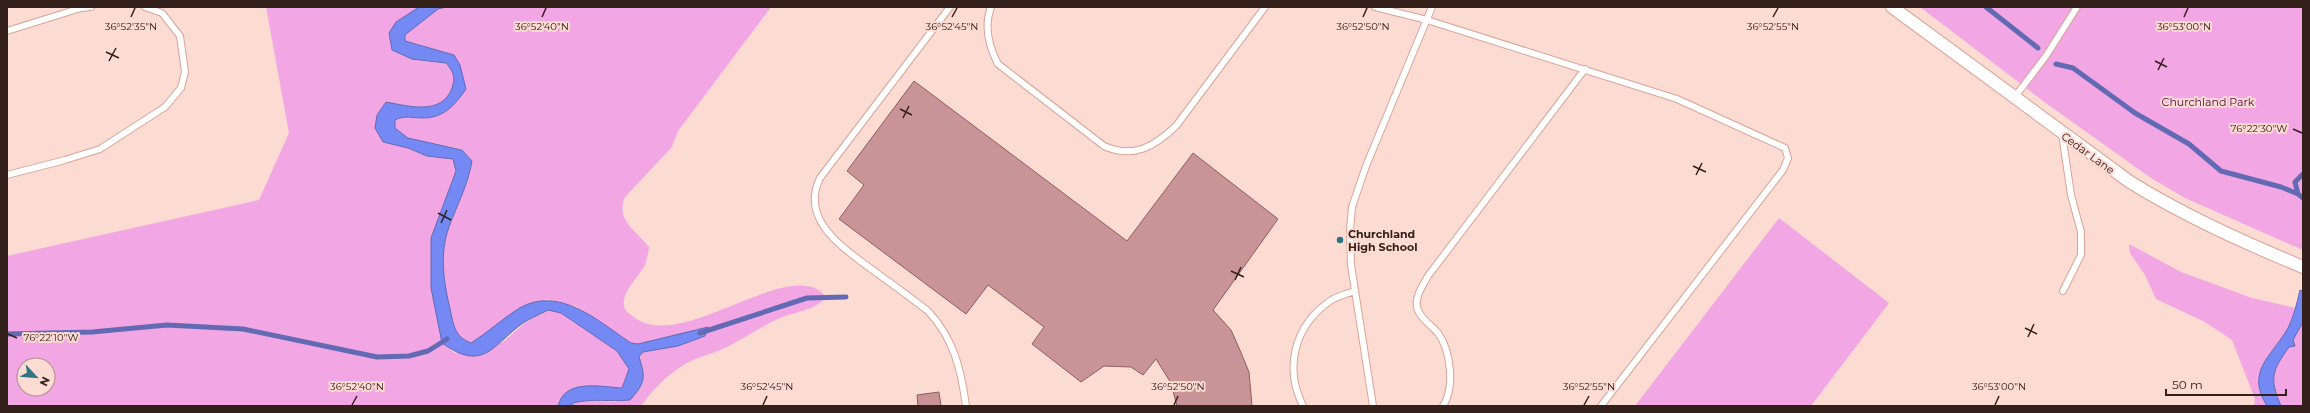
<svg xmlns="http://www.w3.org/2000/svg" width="2310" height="413" viewBox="0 0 2310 413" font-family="Montserrat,sans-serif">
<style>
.green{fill:#f2a6e4;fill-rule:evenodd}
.water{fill:#7589f5;stroke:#626ab4}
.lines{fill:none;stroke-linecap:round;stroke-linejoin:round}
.stream{stroke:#626ab4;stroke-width:5}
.building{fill:#c99498;stroke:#8e5d62}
.lane-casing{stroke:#d9a498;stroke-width:8}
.street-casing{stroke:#d9a498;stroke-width:14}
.lane{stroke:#fff;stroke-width:6}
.street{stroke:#fff;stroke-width:12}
.ticks{fill:none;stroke:#34201b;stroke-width:1.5}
.poi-dot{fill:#2f7482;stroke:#fcdbd3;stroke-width:1.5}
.labels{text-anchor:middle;stroke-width:4;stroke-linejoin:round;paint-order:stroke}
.park-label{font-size:11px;fill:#490941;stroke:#fcdbd3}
.street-label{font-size:11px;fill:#34201b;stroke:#fcdbd3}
.poi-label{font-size:11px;font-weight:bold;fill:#34201b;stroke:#fcdbd3;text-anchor:start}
.ticks-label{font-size:10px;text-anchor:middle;fill:#34201b;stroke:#fcdbd3;stroke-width:4;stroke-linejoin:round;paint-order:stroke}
</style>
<rect width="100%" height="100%" fill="#fcdbd3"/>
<path class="green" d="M266,7H419L396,22L412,59L445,63C453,71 456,77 452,88C442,116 408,106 386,102L383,142L408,148L427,156L453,159L456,171L431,238V288L442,343L455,353L503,342L526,322L548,310L561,313L617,351L629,369L622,388L582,386L559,401L558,406H7V256L259,200L289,133ZM24,365H48V389H24Z
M446,7H771L678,131L672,147L625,197C615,220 636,230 649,247C648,253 647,260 645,265C639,277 622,291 624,305C625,312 630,314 635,318C683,353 792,253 826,297C815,311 796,311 780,318C762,326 745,338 727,347C716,353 704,355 693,360C670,371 655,387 641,406H572L573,403L586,400L616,402L643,352L678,346L705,336L708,327L638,344L631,343L577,307L546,299L471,343C453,335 454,327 450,309C444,283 439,254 449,227C457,205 468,185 472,161L462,149L408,138L395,128V120C405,115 412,118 423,118C444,118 455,105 466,89L454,55L405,41V35L438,9Z
M1920,7H2303V250L2185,198L2151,178L2043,101Z
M1779,218L1889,303L1811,406H1635Z
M2129,244L2181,272L2252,298L2295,308L2300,290C2297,303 2294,316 2288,328C2272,356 2245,371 2267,406H2254L2255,399L2232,340L2205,322L2156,299L2145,275L2130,253Z
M2303,322V406H2281L2273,388L2275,366Z"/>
<path class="water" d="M419,7H446L438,9L405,35V41L454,55L460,65L466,89C455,105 444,118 423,118C412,118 405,115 395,120V128L408,138L462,150L472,161C468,185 457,205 449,227C439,254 444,283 450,309C454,326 454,336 471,343C487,333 502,319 518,309C559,284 599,322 631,343L638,344L708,327L705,336L678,346L643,352L639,357C646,378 645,383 630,400C611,402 592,398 573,403L572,406H558C565,378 601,387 622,388L629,369L617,351L561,313L548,310C541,314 533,317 526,321C493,343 485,374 442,343L431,288V238L456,171L453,159L427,156L408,148L383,142L375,128L377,115L386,102C408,106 442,116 452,88C456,77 453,71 446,63L412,59L392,50L389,33L396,22Z
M2300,290L2303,291V322L2293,340L2295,346L2289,347C2272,371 2269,378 2281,406H2267C2245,371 2272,356 2288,328C2294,316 2297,303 2300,290Z"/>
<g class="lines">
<path class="stream" d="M1986,7L2038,48
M2056,64L2073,68L2135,113L2189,144L2221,171L2281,187L2298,194
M2303,174L2295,182L2298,194L2303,198
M700,333L807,298L846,297
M7,334L92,332L167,325L243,329L377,357L409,356L428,351L447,339"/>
</g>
<path class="building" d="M914,81L1127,241L1193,153L1278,219L1213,310L1231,330L1239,348L1249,372L1252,406H1177L1171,383L1156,359L1143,375L1131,367L1104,366L1081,382L1032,344L1044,327L988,285L966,314L839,219L864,185L847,171Z
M939,392L941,406H918L917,395Z"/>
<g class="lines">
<defs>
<path id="lane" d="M950,7L820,178C799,221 845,249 874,271C892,284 910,297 928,311C954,339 961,369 966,406
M991,7C984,26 989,47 998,64L1104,146C1133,159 1154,147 1176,126L1265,7
M1375,7L1427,20L1677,99L1785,148L1788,158L1783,170L1601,406
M7,31L81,8L91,7
M2014,98L2046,56L2077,7
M2062,134L2071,195L2081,232V255L2063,291
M7,175L65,160L100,149L165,107L181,88L185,72L180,36L162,13L145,7
M1303,406C1284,368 1294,326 1330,301C1337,296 1347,294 1355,291
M1373,406L1351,265L1350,231L1352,207L1366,166L1432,7
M1443,406C1455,388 1451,351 1438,333C1432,326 1421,319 1418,310C1413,299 1423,285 1428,276L1585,69"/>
<path id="street" d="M1892,7L2130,182C2185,216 2243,242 2303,267"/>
</defs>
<use href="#lane" class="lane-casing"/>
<use href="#street" class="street-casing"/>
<use href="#lane" class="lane"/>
<use href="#street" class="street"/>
</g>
<path class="ticks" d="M131,17L135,8M542,17L546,8M952,17L957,8M1363,17L1367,8M1773,17L1778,8M2184,17L2188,8M106,52L119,58M109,61L116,48M2155,61L2167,67M2158,70L2164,58M900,109L912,115M903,118L909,106M2293,129L2302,133M1693,166L1706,172M1696,175L1702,163M438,213L451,220M441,223L447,210M1231,271L1244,277M1235,280L1241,267M2025,328L2037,334M8,334L17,338M2028,337L2034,324M352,405L357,396M763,405L767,396M1174,405L1178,396M1584,405L1589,396M1995,405L1999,396"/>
<circle class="poi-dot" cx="1340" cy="240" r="4"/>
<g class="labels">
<g class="park-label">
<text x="2208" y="106">Churchland Park</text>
</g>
<g class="street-label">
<text transform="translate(2088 153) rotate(36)" y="4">Cedar Lane</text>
</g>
<g class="poi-label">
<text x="1348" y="238">Churchland<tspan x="1348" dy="13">High School</tspan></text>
</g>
</g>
<g class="ticks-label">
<text x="952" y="30">36°52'45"N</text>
<text x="1363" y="30">36°52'50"N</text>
<text x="1773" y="30">36°52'55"N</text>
<text x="2184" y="30">36°53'00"N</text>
<text x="131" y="30">36°52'35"N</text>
<text x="542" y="30">36°52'40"N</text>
<text x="2259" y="132">76°22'30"W</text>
<text x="51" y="341">76°22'10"W</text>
<text x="357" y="390">36°52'40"N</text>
<text x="767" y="390">36°52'45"N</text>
<text x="1178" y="390">36°52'50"N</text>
<text x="1589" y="390">36°52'55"N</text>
<text x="1999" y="390">36°53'00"N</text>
</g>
<rect width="2310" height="413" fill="none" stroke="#34201b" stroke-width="16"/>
<g transform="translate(36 377) rotate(116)"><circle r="19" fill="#fcdbd3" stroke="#ac9089"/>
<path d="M0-3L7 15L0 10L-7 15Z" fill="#2f7482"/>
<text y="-6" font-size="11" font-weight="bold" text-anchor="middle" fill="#34201b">N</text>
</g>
<path d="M2166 389v6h120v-6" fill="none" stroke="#34201b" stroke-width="2"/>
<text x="2172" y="389" font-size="12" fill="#34201b" stroke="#fcdbd3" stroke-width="3" paint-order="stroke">50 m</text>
</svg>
